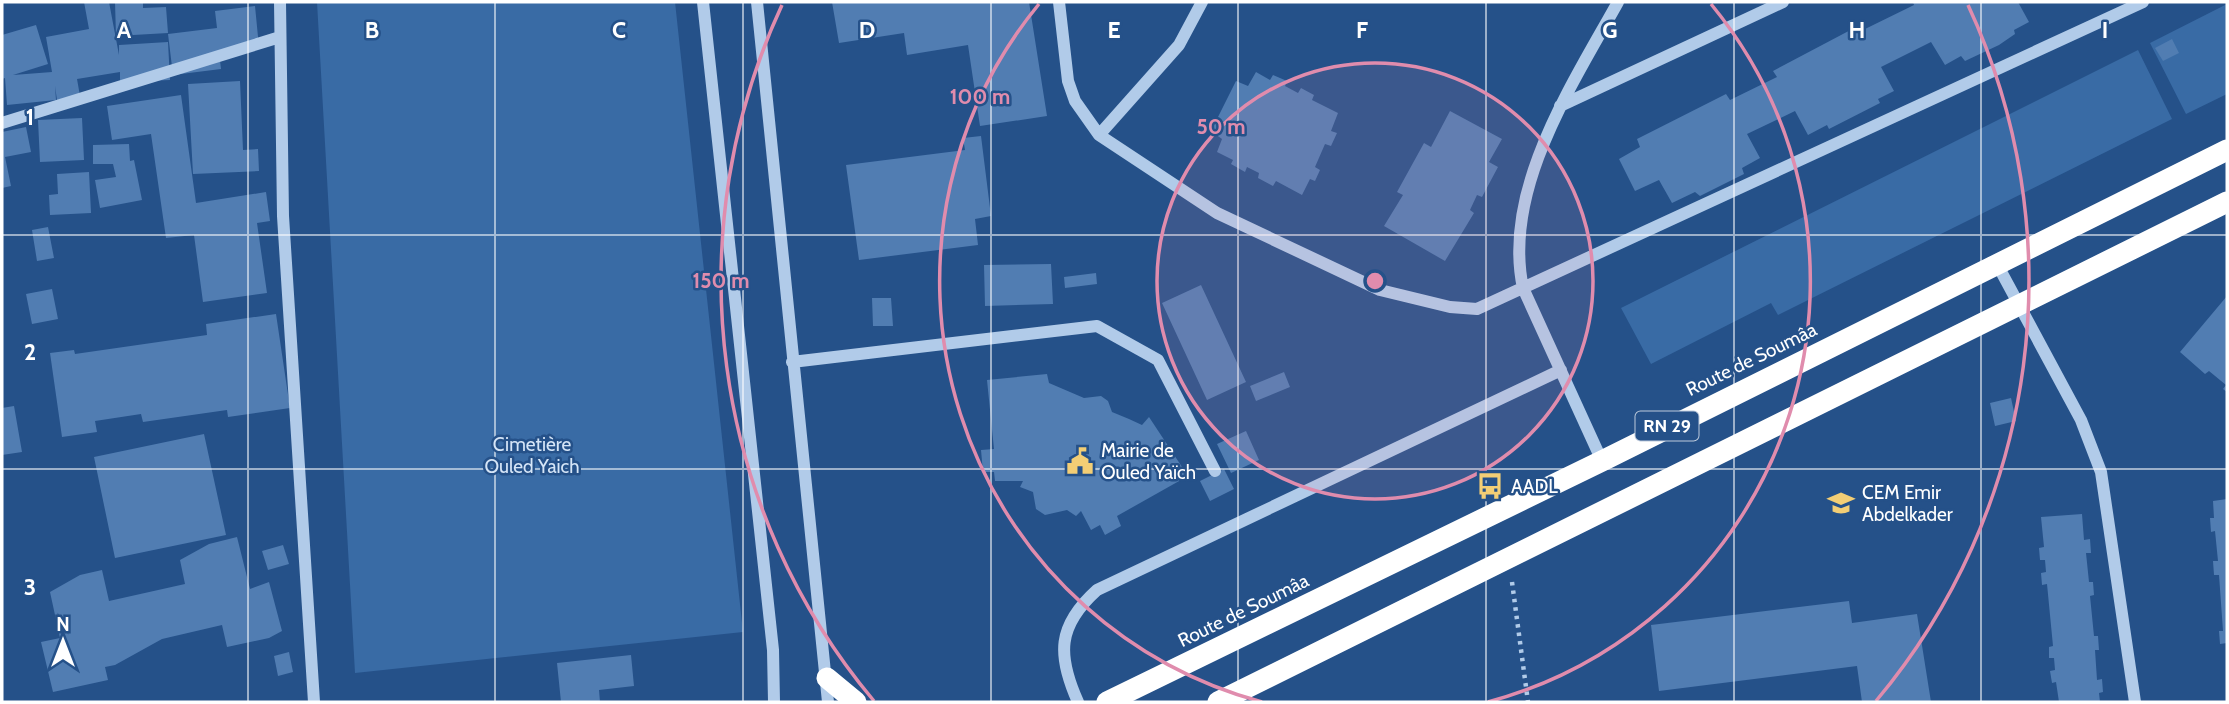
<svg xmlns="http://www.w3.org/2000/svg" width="2229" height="704" viewBox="0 0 2229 704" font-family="Cabin,sans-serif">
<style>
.green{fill:#396ba5}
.building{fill:#517db2}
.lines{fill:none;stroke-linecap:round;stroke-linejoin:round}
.path{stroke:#b1cbe9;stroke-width:4.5;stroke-dasharray:3.5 5;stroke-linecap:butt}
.minor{stroke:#b1cbe9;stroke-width:12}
.highway{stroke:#fff;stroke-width:21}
.grid{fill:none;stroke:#fff;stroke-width:2;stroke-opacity:0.55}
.ring{fill:none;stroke:#e08cad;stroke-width:3.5}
.labels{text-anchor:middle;stroke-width:5;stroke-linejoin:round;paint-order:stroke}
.shield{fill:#255189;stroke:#becbdc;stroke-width:2}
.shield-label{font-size:18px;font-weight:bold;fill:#fff}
.street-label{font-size:19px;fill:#fff;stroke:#255189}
.park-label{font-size:19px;fill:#d5e5f7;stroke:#255189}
.poi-label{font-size:19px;fill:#fff;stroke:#255189;text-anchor:start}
.grid-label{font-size:23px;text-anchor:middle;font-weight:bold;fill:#fff;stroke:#255189;stroke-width:5;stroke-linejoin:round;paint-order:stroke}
.centre{fill:#e08cad;stroke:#255189;stroke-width:3.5}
.ring-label{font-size:21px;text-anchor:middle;font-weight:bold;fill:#e08cad;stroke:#255189;stroke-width:5;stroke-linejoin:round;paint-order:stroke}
</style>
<rect width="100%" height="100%" fill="#255189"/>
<path class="green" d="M317,2H675L743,632L355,673Z
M2227,4V94L2186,114L2150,43Z
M2138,50L2172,119L1778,315L1771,303L1651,364L1621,308Z"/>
<path class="building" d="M84,2H109L119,55V45L168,42L170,80L120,82V72L77,79L80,96L57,100L55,86L56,100L7,105L5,78L2,79V35L36,25L48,64L13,75L52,72L46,37L89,29Z
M115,2H143V8L166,7L168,33L116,36Z
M832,2H1029L1047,116L980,126L968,45L907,55L904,33L839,43Z
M1913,2H2018L2029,22L2014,30L2015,34L1999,45L1965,61L1961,56L1945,65L1931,42L1881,67L1894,91L1878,99L1880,103L1829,129L1827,125L1808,135L1795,111L1747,134L1760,158L1742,168L1744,174L1700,196L1695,192L1672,203L1659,180L1635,191L1619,159L1640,147L1637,139L1726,94L1730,100L1777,77L1773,71L1860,25L1863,30L1914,5Z
M255,6L259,47L219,52L221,69L173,75L168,34L217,28L215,11Z
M2172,39L2179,53L2163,61L2155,48Z
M1256,72L1270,80L1273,75L1287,81L1285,86L1298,93L1301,88L1314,95L1312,100L1338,113L1331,131L1337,133L1331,146L1325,144L1315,167L1320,170L1315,181L1310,179L1302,195L1276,181L1273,186L1258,178L1259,173L1247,167L1245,172L1231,164L1233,160L1217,152L1222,139L1211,131L1236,81L1248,86Z
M240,81L243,150L258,149L259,171L193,174L188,84Z
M181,95L196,203L266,192L270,221L257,223L267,293L203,302L194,235L166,238L151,134L112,140L107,106Z
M1450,111L1502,139L1489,162L1498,167L1482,197L1477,195L1470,210L1474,213L1445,261L1384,226L1403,195L1397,192L1424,143L1431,147Z
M82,118L84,160L40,162L38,120Z
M26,127L31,152L5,157L11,186L2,188V132Z
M981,136L991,216L975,219L978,245L859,260L846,165L965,150L963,138Z
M129,144L130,161L134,160L142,200L100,208L95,180L116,177L113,164H93V145Z
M89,172L91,213L50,215L49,195L58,194L57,174Z
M48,227L54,258L37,261L32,230Z
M1051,264L1053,304L985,306L984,265Z
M1096,273L1097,284L1065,288L1064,277Z
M1201,285L1246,382L1207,400L1162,303Z
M52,289L58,319L32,324L26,294Z
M2227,296V392L2223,389L2226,385L2209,371L2205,374L2180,352Z
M872,298H891L893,326H873Z
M276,314L290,408L228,417L227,410L143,422L141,414L95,421L97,432L62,437L50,353L74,350L75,354L207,335L206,324Z
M1284,372L1290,387L1256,401L1250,386Z
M1047,374L1049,383L1084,398L1101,396L1108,401L1112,412L1129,419L1142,425L1149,417L1188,476L1117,516L1121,526L1105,535L1100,525L1091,530L1081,511L1076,516L1067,510L1045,515L1036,509L1033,492L1020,487L1023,481H995L994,472H983L981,450L994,449L987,380Z
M2011,398L2016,421L1995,426L1990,403Z
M14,406L22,452L2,455V408Z
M1246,431L1259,460L1231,473L1217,444Z
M204,434L226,535L115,558L94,457Z
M1224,469L1234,489L1210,501L1200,481Z
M2227,499V643L2220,644L2219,631H2223L2219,575H2214L2213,561H2218L2215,531L2211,532L2210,518H2214L2213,501Z
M2082,514L2084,540L2090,539L2091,553H2086L2089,582H2093L2094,595L2090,596L2094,636H2098L2099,650H2095L2097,680L2102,679L2103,692L2099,693L2100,702H2059L2056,682L2052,683L2050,671L2055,670L2054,658H2049V647L2053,646L2047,584L2042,585L2041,573L2046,572L2045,560H2040L2039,548L2044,547L2041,517Z
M237,537L250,589L269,582L282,631L269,638L227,647L222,625L162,639L115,665L105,667L108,680L53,692L41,642L60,638L50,592L80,575L102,570L109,601L185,584L180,560L209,544Z
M283,545L289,564L268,570L262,551Z
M1849,601L1852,623L1917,614L1931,702H1862L1857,666L1659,691L1651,625Z
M289,652L293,672L278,676L274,656Z
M631,655L634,686L599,690L600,702H561L557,663Z"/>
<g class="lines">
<path class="path" d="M1512,582L1528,702"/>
<path class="minor" d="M280,2L283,216L314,702
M703,2L773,650L774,702
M757,2L828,702
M1059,2L1068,81L1075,101L1099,135L1217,213L1380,290L1450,307L1477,309L2143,2
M1560,106L1783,2
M2,123L280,37
M1099,135L1179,45L1202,2
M1997,264L2081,420L2101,472L2135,702
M792,362L1097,326L1158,360L1215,471
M1602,461L1523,288C1502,190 1572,85 1618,2
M1078,702C1057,655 1057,626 1097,590L1561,370"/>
<path class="highway" d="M827,678L856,702
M1107,702L1602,461L2227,150
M1218,702L2227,202"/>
</g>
<path class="grid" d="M248,2V702M495,2V702M743,2V702M991,2V702M1238,2V702M1486,2V702M1734,2V702M1981,2V702M2,235H2227M2,469H2227"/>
<circle cx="1375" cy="281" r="218" fill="#e08cad" fill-opacity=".12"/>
<g class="ring">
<circle cx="1375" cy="281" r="218"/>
<path d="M1262 702A436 436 0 0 1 1039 4M1711 4A436 436 0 0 1 1488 702"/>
<path d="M874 701A654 654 0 0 1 782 5M1968 5A654 654 0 0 1 1876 701"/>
</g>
<defs>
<symbol id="civic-bare" viewBox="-9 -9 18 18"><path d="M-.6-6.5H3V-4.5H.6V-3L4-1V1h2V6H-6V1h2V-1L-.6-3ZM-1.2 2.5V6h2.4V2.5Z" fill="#f3ce75" stroke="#255189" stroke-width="2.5" paint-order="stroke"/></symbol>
<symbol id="bus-bare" viewBox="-9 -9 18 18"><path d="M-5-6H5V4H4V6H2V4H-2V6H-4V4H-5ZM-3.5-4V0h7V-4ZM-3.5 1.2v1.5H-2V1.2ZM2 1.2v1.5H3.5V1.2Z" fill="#f3ce75" stroke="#255189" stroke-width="2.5" paint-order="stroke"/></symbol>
<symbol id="school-bare" viewBox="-9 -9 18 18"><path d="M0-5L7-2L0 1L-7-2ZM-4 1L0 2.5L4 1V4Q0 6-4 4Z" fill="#f3ce75" stroke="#255189" stroke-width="2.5" paint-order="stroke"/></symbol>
</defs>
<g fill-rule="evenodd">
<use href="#civic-bare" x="1061" y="442" width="38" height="38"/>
<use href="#bus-bare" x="1471" y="467" width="38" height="38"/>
<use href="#school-bare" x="1822" y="484" width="38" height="38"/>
</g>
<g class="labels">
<rect class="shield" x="1635.5" y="411.5" width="63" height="29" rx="5"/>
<g class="shield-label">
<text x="1667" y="432">RN 29</text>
</g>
<g class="street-label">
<text transform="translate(1751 359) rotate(-26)" y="7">Route de Soumâa</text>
<text transform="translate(1243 610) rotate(-26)" y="7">Route de Soumâa</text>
</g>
<g class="park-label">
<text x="532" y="451">Cimetière<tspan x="532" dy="22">Ouled Yaich</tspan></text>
</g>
<g class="poi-label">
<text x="1101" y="457">Mairie de<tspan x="1101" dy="22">Ouled Yaïch</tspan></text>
<text x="1511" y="493">AADL</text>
<text x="1862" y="499">CEM Emir<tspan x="1862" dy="22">Abdelkader</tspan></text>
</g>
</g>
<g class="grid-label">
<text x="124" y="38">A</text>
<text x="372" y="38">B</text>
<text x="619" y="38">C</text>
<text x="867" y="38">D</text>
<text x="1114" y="38">E</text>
<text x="1362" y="38">F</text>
<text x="1610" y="38">G</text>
<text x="1857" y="38">H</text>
<text x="2105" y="38">I</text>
<text x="30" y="125">1</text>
<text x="30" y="360">2</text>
<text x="30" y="595">3</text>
</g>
<circle cx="1375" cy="281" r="10" class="centre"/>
<g class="ring-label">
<text x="980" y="104">100 m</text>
<text x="1221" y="134">50 m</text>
<text x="721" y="288">150 m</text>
</g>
<rect width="2229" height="704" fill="none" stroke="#ffffff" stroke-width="7"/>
<g transform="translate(63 641)" stroke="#255189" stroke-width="5" paint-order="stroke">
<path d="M0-5L12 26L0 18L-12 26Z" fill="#ffffff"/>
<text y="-10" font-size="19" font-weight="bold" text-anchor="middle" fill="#ffffff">N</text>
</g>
</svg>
